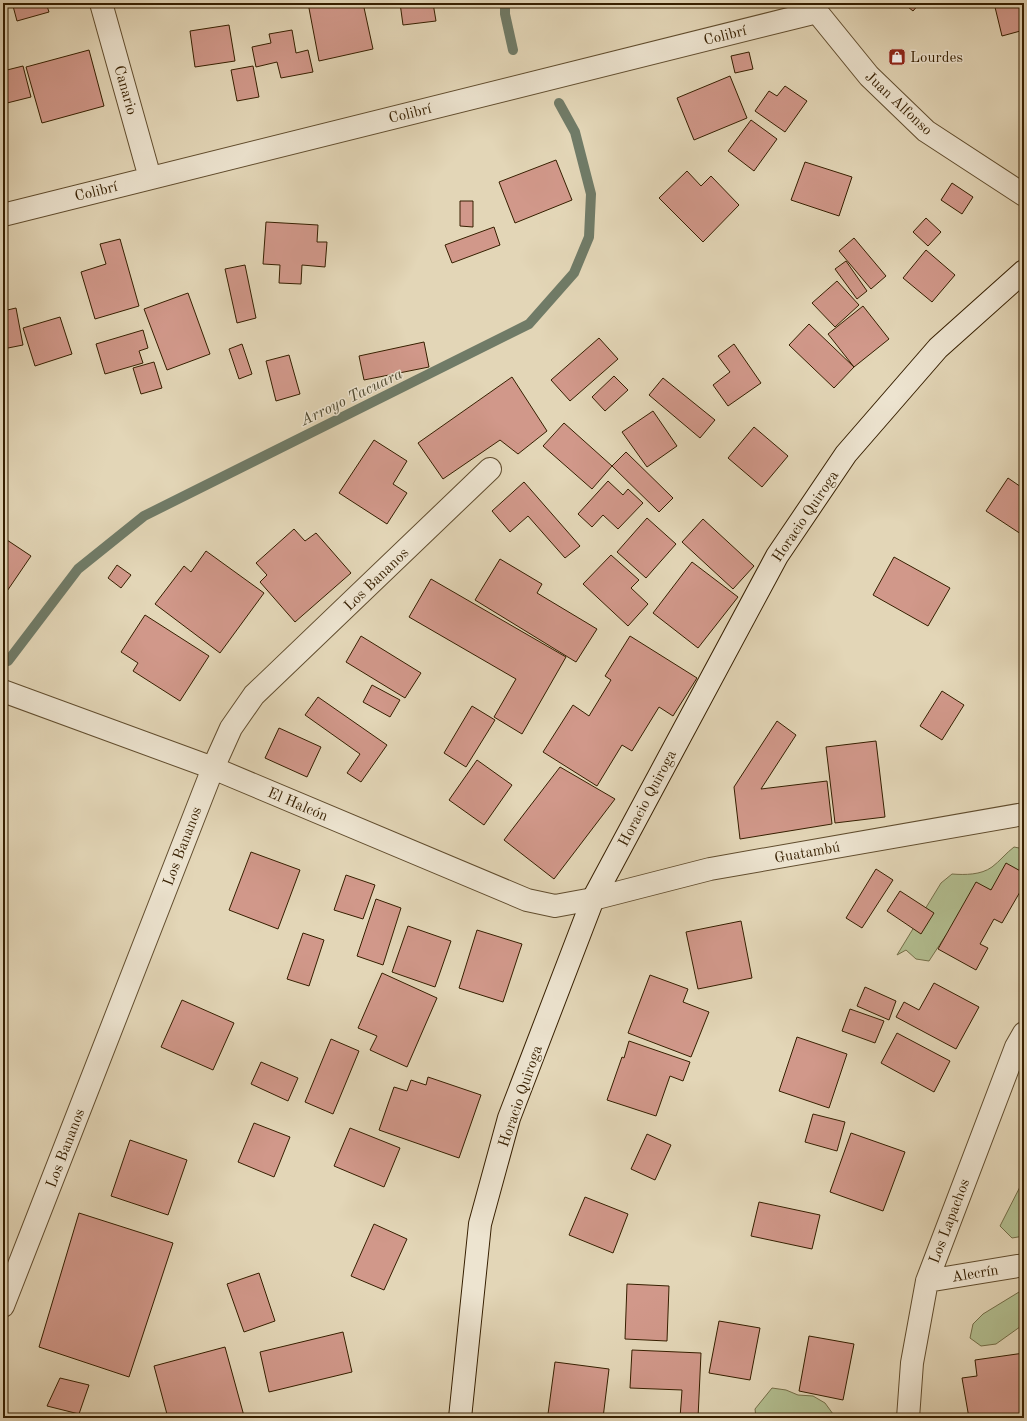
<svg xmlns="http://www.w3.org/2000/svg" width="1027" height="1421" viewBox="0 0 1027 1421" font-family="'Old Standard TT',serif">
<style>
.green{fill:#b2be90;stroke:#746e48}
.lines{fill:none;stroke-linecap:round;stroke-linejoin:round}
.stream{stroke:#707b67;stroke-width:10}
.building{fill:#d1988a;stroke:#361f00}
.minor-casing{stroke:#614d2e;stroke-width:24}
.secondary-casing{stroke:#361f00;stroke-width:24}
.minor{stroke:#ede4d0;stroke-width:22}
.secondary{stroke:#ede4d0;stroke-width:22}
.labels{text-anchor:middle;stroke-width:3;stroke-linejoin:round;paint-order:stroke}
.street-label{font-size:15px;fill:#361f00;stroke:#ede4d0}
.poi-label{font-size:15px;fill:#361f00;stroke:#ede4d0;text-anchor:start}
.water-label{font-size:16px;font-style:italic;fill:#534d33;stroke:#ede4d0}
</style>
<rect width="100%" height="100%" fill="#e3d6b7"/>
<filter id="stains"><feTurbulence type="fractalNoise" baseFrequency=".005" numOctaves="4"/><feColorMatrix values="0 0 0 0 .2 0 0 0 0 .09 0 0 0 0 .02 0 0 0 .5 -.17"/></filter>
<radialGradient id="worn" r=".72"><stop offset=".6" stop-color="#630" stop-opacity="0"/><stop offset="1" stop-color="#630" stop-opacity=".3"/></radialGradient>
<path class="green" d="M1014,847L1024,849V864L1018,876L1005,884L984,892L946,935L929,961L916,959L906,950L897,955L941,883L952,874C965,875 981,875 992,867C1000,861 1006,853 1014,847Z
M1024,1179V1236L1012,1238L1000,1226Z
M1024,1291V1324L996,1344L981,1346L970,1338L973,1324L983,1314L1019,1292Z
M772,1388L786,1390L798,1395L813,1396L825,1403L833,1414L834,1418H756L755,1409Z"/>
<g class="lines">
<path class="stream" d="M505,3V14L513,50
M8,661L78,569L144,516L529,324L574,273L589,237L591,194L575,132L559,103"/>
</g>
<path class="building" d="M23,3H46L49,12L17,21L13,6Z
M308,3H363L373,49L319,61Z
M400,3H433L436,21L403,25Z
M903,3H920L913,11Z
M994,3H1024V30L1002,36Z
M229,25L235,61L195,67L190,31Z
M292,30L296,53L308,50L313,72L281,78L277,62L256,67L252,47L271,43L269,34Z
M89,50L104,106L42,123L26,67Z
M749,52L753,69L735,73L731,56Z
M23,66L31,97L3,104V71Z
M253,66L259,97L237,101L231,70Z
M730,76L747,118L694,140L677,98Z
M785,86L807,101L785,132L755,111L769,91L777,96Z
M751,120L777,139L754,171L728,151Z
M556,160L572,200L515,223L499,182Z
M805,162L852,177L839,216L791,200Z
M687,171L701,186L711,176L739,205L703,242L659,198Z
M952,183L973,197L962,214L941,200Z
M460,201H473V227L460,226Z
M926,218L941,232L928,246L913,232Z
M266,222L318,225L317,242H327L325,267L302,265L301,284L279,283L280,265L263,264Z
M494,227L500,245L452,263L445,245Z
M854,238L886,276L871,289L839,251Z
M120,239L139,306L95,319L81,272L106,264L100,244Z
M926,250L955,275L932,302L903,278Z
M846,261L867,291L857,299L835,269Z
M245,265L256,318L237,323L225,269Z
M837,281L859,305L835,327L812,303Z
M188,293L210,354L167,370L144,309Z
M863,306L889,339L854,367L828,334Z
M16,308L23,345L3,349V311Z
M60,317L72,354L35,366L23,328Z
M809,324L854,367L834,388L789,345Z
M143,330L148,348L139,351L143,363L105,374L96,344Z
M599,338L618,359L570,401L551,380Z
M424,342L429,367L364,380L359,356Z
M242,344L252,374L239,379L229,349Z
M734,344L761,383L728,406L713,385L730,372L718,356Z
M289,355L300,394L276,401L266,361Z
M154,362L162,388L141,394L133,368Z
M614,376L628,390L605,411L592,397Z
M512,377L547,431L518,454L500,440L443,479L418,443Z
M663,378L715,420L700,438L649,395Z
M653,411L677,446L647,467L622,432Z
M564,423L612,466L592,489L543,446Z
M754,427L788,456L762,487L728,458Z
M374,440L407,461L393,484L407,493L387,524L339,493Z
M626,452L673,498L659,512L612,466Z
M1008,478L1024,489V536L986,511Z
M608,481L623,495L628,489L643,503L618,529L603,515L592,527L578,514Z
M524,482L580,546L565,558L528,516L510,532L492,511Z
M647,518L676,544L646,578L617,552Z
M703,519L754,566L733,589L682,542Z
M294,529L305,541L316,533L351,573L295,622L260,582L267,575L256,563Z
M7,540L31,556L3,597V546Z
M206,551L264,593L220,653L155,604L184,566L191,572Z
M611,555L639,580L631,588L648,604L628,626L583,584Z
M894,557L950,588L928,626L873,595Z
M500,559L542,584L537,593L597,629L576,662L475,600Z
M692,562L738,597L698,648L653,613Z
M117,565L131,575L121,588L108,578Z
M431,579L566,657L522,734L494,717L516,679L409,617Z
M145,615L209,656L180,701L133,671L138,663L121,652Z
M361,636L421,673L405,698L346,662Z
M630,636L697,678L673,716L659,707L632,751L622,745L597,786L543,752L573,705L589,716L611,680L605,676Z
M372,685L400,700L390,717L363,702Z
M942,691L964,705L942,740L920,726Z
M318,697L387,745L361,782L347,773L360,754L305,715Z
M472,706L495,720L466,767L444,753Z
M777,721L796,735L761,789L827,781L832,824L740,839L734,787Z
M279,728L321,747L307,777L265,758Z
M876,741L885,817L835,823L826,747Z
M477,760L512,785L484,825L449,800Z
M560,767L615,799L554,879L504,840Z
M251,852L300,870L278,929L229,910Z
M1006,863L1024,873V885L1002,923L994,919L980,944L988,948L976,970L938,949L976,882L991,890Z
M876,869L893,880L862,928L846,918Z
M346,875L375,885L363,919L334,910Z
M900,891L934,913L921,934L887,911Z
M376,899L401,908L383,965L357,956Z
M741,921L752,978L698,989L686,932Z
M408,926L451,941L435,987L392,972Z
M477,930L522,944L503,1002L459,988Z
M303,933L324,940L309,986L287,979Z
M382,973L437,998L407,1067L370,1050L377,1036L358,1028Z
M650,975L688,989L683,1002L709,1012L691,1057L628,1033Z
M934,983L979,1007L956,1049L896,1017L904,1002L919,1010Z
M865,987L896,1001L889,1020L857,1006Z
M182,1000L234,1023L213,1070L161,1047Z
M850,1009L884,1021L875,1043L842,1031Z
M897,1033L950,1061L934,1092L881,1063Z
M797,1037L847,1054L829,1108L779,1091Z
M331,1039L359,1051L333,1114L305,1102Z
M629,1041L690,1062L683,1081L670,1076L656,1116L607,1100L622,1057L624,1058Z
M261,1062L298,1078L288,1101L251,1084Z
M428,1077L481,1095L459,1158L379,1130L394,1087L407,1091L411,1080L426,1085Z
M813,1114L845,1122L837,1151L805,1142Z
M254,1123L290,1137L274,1177L238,1162Z
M350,1128L400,1148L384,1187L334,1166Z
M851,1133L905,1152L883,1211L830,1192Z
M647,1134L671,1145L655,1180L631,1169Z
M130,1140L187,1160L168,1215L111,1196Z
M585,1197L628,1214L613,1253L569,1235Z
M759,1202L820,1215L812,1249L751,1236Z
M79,1213L173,1243L129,1377L39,1347Z
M374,1224L407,1239L384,1290L351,1276Z
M259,1273L275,1321L244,1332L227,1284Z
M627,1284L669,1286L667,1341L625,1339Z
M719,1321L760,1328L750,1380L709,1373Z
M343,1332L352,1372L269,1392L260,1352Z
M809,1336L854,1344L843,1400L799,1391Z
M225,1347L244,1416L235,1418H168L154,1366Z
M632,1350L701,1353L698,1418H680L682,1390L630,1388Z
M1024,1353V1418H969L962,1378L977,1376L975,1360Z
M555,1362L609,1369L603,1418H578L548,1414Z
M60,1378L89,1385L79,1414L47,1406Z"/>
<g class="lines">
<defs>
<path id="minor" d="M101,3L150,178
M813,3L817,12L869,76L926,131L1024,195
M3,215L817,12
M3,691L213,768L527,900L555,906L593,899L710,869L1024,814
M927,1281L1024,1265
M3,1306L213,768L231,728L254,695L490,469
M908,1418L912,1363L927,1281L1016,1047L1024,1033"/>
<path id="secondary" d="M460,1418L480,1224L509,1118L593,899L777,556L846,454L938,348L1024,271"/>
</defs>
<use href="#minor" class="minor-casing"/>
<use href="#secondary" class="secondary-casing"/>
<use href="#minor" class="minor"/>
<use href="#secondary" class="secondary"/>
</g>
<defs>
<symbol id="shop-square" viewBox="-11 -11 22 22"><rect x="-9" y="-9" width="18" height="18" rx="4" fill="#8f2418" stroke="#ede4d0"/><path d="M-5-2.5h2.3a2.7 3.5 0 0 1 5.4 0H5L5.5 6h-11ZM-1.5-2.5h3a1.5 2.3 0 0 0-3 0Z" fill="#fff"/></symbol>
</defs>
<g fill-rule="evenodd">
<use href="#shop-square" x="887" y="47" width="20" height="20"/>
</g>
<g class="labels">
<g class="street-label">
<text transform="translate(725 35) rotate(-14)" y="5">Colibrí</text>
<text transform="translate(126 90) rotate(74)" y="5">Canario</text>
<text transform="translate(899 103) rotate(43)" y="5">Juan Alfonso</text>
<text transform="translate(410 113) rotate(-14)" y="5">Colibrí</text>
<text transform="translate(96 191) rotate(-14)" y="5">Colibrí</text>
<text transform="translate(805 516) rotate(-56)" y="5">Horacio Quiroga</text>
<text transform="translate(376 579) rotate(-44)" y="5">Los Bananos</text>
<text transform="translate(647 798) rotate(-62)" y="5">Horacio Quiroga</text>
<text transform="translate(298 804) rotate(23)" y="5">El Halcón</text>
<text transform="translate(182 846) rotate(-69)" y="5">Los Bananos</text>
<text transform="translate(807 852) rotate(-10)" y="5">Guatambú</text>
<text transform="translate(520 1096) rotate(-71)" y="5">Horacio Quiroga</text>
<text transform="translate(65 1148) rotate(-69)" y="5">Los Bananos</text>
<text transform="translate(949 1221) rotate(-69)" y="5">Los Lapachos</text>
<text transform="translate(975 1273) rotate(-9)" y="5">Alecrín</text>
</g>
<g class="poi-label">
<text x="910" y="62">Lourdes</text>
</g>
<g class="water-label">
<text transform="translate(351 396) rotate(-26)" y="6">Arroyo Tacuara</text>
</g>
</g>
<rect width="1027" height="1421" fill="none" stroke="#e3d6b7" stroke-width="16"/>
<rect x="4" y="4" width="1019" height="1413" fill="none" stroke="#361f00" stroke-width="2"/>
<rect x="8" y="8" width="1011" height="1405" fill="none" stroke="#361f00"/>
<rect width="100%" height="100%" filter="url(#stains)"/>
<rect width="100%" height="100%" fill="url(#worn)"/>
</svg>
